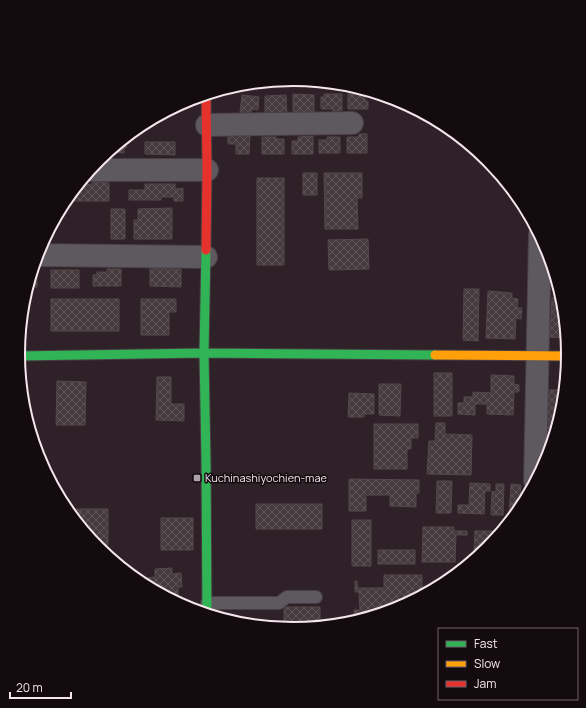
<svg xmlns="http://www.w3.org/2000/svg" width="586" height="708" viewBox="0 0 586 708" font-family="Manrope,sans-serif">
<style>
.building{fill:url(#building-cross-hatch);stroke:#53484b}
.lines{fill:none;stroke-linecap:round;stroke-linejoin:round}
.lane-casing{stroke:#493e44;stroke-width:14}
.street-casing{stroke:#493e44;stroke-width:24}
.fast-casing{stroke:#493e44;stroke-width:11}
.slow-casing{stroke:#493e44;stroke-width:11}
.jam-casing{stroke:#493e44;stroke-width:11}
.lane{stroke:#5e595e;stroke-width:12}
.street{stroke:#5e595e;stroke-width:22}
.fast{stroke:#30b455;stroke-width:9}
.slow{stroke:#ff9f0a;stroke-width:9}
.jam{stroke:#e5322d;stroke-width:9}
.poi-dot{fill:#afa1a8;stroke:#140b0f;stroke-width:1.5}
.labels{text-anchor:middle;stroke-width:3;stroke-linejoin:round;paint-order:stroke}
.poi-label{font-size:11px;fill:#f5e6ed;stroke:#140b0f;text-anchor:start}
.rim{fill:none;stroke:#f5e6ed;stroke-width:2}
</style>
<defs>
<pattern id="building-cross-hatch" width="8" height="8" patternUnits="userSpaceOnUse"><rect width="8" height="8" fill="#453a3d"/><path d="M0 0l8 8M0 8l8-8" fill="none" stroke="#605659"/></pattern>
</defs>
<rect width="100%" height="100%" fill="#2e2228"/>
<path class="building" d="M293,94L314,95V112H293Z
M324,94H342V112H333V109H321V97H324Z
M348,94H365V101H368V109H348Z
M242,95L259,97L258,110L252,109L251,113L240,112Z
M286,95L287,114H265V96Z
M228,134H250L249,154H236V144H228Z
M359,134H367V153H347V137H359Z
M313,136V154H292V141H298V137Z
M262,137H276V139H284V154H262Z
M327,137H340V153H319V140H327Z
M121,141L127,142L126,148H124V153L108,152Z
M145,142H175V155L145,154Z
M303,173H317V195H303Z
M324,173H362V198H357L358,229H325Z
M257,178H284V265H257Z
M92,182L109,183V201H72V191L78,184L92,185Z
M145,184H175V189L183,188V201H174V197H161V200H129V190H145Z
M172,208V239H134V220H138V209Z
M111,209H125V239H111Z
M368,239L369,269L329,270L328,240Z
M33,268H37V287H27Z
M150,268L181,269V287L150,286Z
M107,269H121V286H93V275H97V272H107Z
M51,270H79V288H51Z
M464,289H479L478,341L463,340Z
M488,291L512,293V298L518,299L517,308H522L521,319L516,318L515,339L486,338Z
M552,298L562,299L566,338L550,337Z
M51,299H119V331H51Z
M141,299H176V312H169V335H141Z
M434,373H452V416H434Z
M491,375L514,376V384L519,385V392H514L513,415L487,414V404H475V415L458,414V403H464V397H473V392L491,393Z
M157,377H171V404H184V421L156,420Z
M57,381L86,382L85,425H56Z
M379,384H401L400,416L379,415Z
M545,390H562V411L556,429H545Z
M349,393L374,394V414H364V417H348Z
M436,423H445V434L472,435L471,475L427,474L429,441H435Z
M374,424H418V438H411V449H407V469H374Z
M545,434H555L548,456H545Z
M349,479L419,480V493H416V507L390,506V495H366V511H349Z
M437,481H452L451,513H436Z
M470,483L490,484V491H485L484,514L458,513V505H469Z
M496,484H504L503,515H491L492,491L496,492Z
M511,484L521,485L519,510L515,515H509Z
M256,504H322V529H256Z
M66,509H108V545H95Z
M161,518H193V550H161Z
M352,520H371V566H352Z
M423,527H454V531H467V535H456L455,562H422Z
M475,531H502L487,549L483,552L474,551Z
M378,550H415V564H378Z
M172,568V574L181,573L182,587H178V603L146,586V578L155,577V569Z
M384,575H422V587H432V590L398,608L354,621V610H360L359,592H355V581H357L358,588H384Z
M284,607H320V625H284Z"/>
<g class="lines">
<defs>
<path id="lane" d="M207,603H279L287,597H316"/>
<path id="street" d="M207,125L352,123
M90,170H207
M37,255L206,257
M535,481L540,235"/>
<path id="fast" d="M206,250L204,353L206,462L207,614
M18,356L204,353L435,355"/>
<path id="slow" d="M435,355L568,356"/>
<path id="jam" d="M206,250L207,170L206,94"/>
</defs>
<use href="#lane" class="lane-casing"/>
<use href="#street" class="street-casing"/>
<use href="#fast" class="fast-casing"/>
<use href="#slow" class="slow-casing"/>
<use href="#jam" class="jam-casing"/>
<use href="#lane" class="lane"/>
<use href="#street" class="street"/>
<use href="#fast" class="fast"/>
<use href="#slow" class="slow"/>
<use href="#jam" class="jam"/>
</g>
<rect class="poi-dot" x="193" y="474" width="8" height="8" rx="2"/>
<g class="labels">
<g class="poi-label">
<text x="205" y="482">Kuchinashiyochien-mae</text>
</g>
</g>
<path d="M0 0H586V708H0ZM25 354a268 268 0 1 1 536 0a268 268 0 1 1-536 0Z" fill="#140b0f" fill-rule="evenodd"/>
<path class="rim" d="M25 354a268 268 0 1 1 536 0a268 268 0 1 1-536 0Z"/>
<rect x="438" y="628" width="140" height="72" fill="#140b0f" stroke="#6e6368"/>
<rect x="446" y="641" width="20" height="6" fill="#30b455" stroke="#6e6368"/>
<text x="474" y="648" font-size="12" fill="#f5e6ed">Fast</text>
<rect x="446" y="661" width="20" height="6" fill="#ff9f0a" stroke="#6e6368"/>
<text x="474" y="668" font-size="12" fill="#f5e6ed">Slow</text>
<rect x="446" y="681" width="20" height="6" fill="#e5322d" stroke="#6e6368"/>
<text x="474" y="688" font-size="12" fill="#f5e6ed">Jam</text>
<path d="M10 692v6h61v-6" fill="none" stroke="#f5e6ed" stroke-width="2"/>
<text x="16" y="692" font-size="12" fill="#f5e6ed" stroke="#140b0f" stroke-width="3" paint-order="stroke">20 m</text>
</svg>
